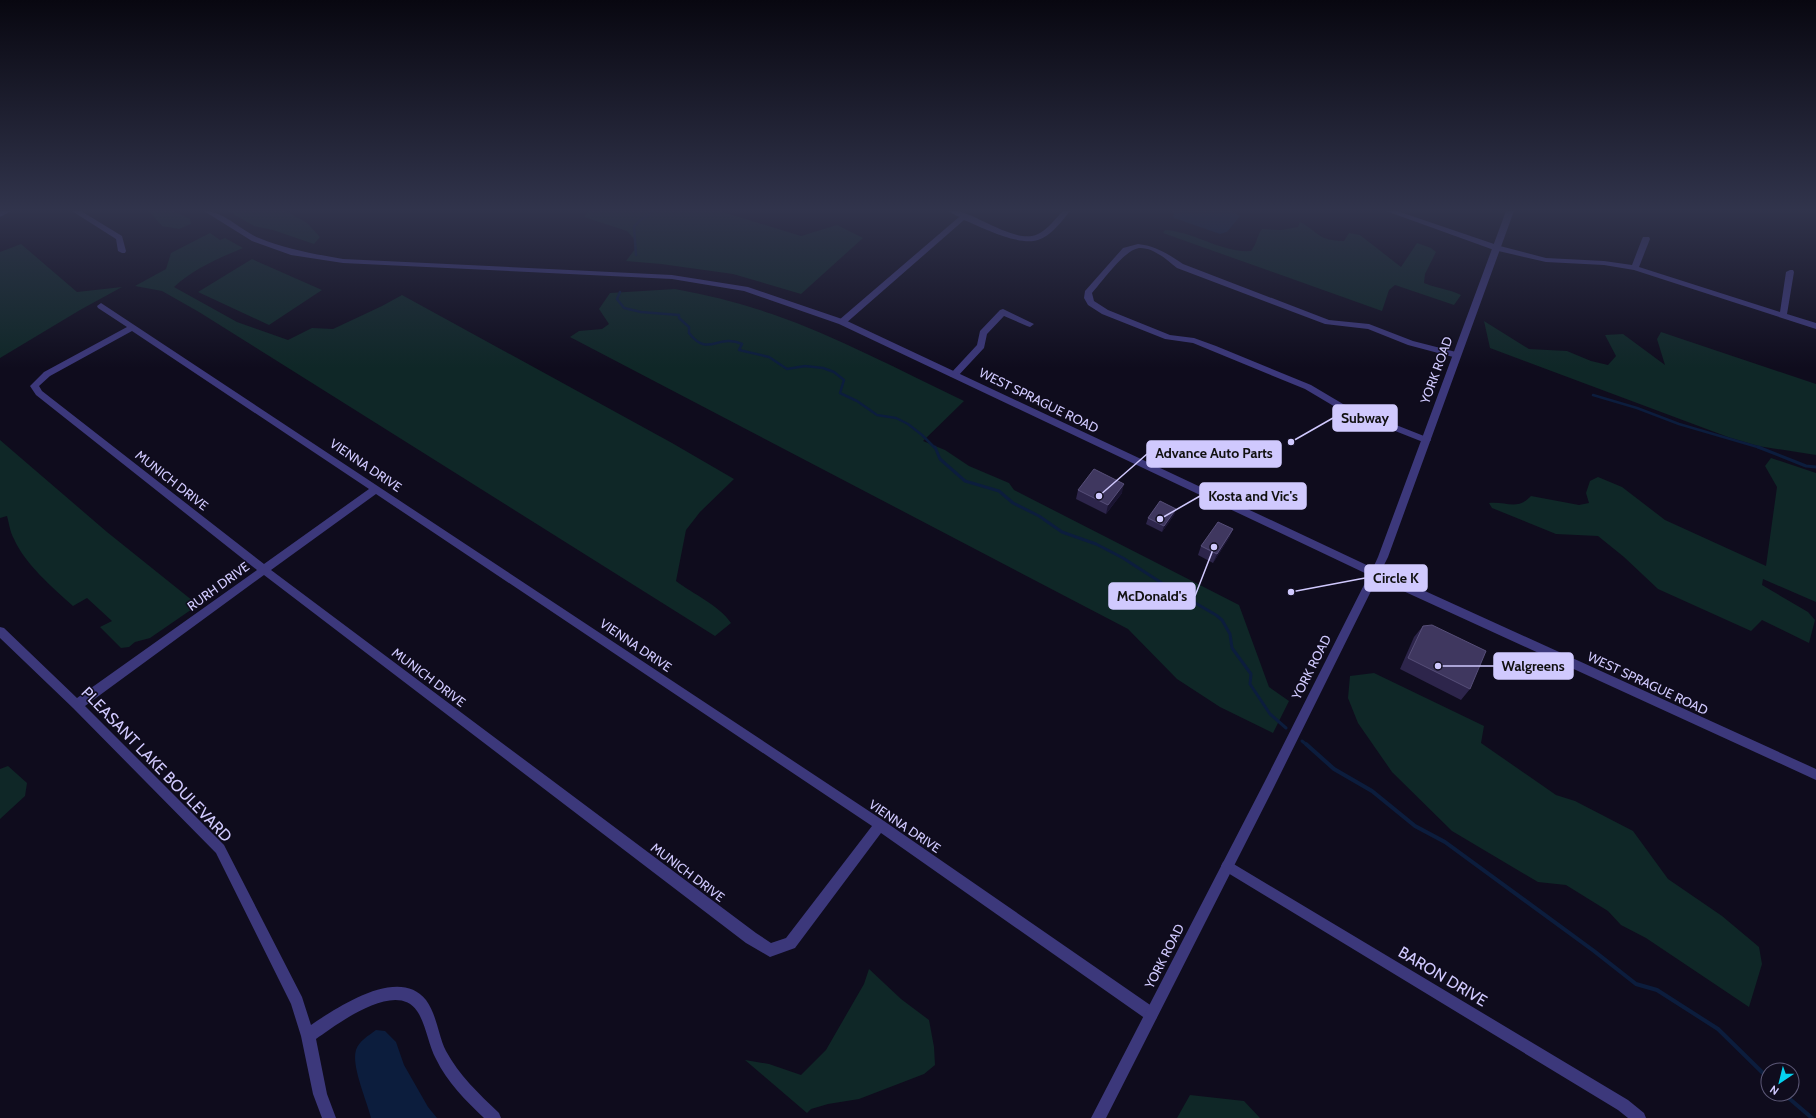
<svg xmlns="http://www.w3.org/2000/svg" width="1816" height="1118" viewBox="0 0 1816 1118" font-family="Cabin,sans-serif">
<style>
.green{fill:#0f2727}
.water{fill:#0c1d3d}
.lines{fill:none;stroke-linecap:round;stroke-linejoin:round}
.stream-far2{stroke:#0c1d3d;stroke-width:2.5}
.stream-far1{stroke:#0c1d3d;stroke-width:3}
.stream{stroke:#0c1d3d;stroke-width:4}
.minor{fill:#3c387b;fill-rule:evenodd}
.tertiary{fill:#3c387b;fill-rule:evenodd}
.wall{fill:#2d254b}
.shaded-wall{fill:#1a1431}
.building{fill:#3f375f;stroke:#564e78}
.labels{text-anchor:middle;stroke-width:3;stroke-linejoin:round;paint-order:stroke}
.street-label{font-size:13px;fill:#d0c9fe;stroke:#0f0c1d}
.near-street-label{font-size:16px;fill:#d0c9fe;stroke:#0f0c1d}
.leader{fill:none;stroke:#d0c9fe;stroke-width:1.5}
.callout-dot{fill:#d0c9fe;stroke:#0f0c1d;stroke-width:1.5}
.callout{fill:#d0c9fe;stroke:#d0c9fe;stroke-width:1.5}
.callout-label{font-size:14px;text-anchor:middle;font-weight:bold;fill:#111}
</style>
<rect width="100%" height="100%" fill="#0f0c1d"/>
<path class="green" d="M149,211H174L190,219L191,224L179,229L162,226Z
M228,211H286L307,223L320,237L314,244L273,230L254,226Z
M589,211H719L801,236L837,225L863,238L801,294L733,274L661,264L626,261L635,249L634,239L627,231L584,217Z
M1300,222C1319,232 1318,241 1344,241L1349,233L1360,235L1401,267L1417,243L1431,248L1436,252L1425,274L1424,283C1436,288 1449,289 1461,295L1454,305L1395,285L1389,290L1382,311L1163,233L1165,230C1196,232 1221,253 1251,251C1258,242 1256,237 1262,229L1281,230L1298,227Z
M210,233L220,240L225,238L243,248C219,258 193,269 174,287L237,322L288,340L312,328L333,329L382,306L402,295L672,443L734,479L700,512L686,530L676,581C693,594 719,605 731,623L715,636L199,312L162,291L135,286L166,269L171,253Z
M21,244L77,292L122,287L80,310L0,358V252Z
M252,259L322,290L269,325L198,292Z
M675,289C708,295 740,303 772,314C838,337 901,371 964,401L923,441L945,450L969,466L1009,483L1014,490L1239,605L1269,687L1289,701L1273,733L1220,707L1177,679L1128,629L570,337L579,331L602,329L609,324L599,309L610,293Z
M1484,321L1529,349L1567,351L1591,361L1608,365L1616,356L1605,335L1623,334L1665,365L1657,339L1661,332L1816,384V455L1758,446L1728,437L1490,348Z
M0,440L107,532L198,605L150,638L135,642L129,647L121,648L100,627L112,621L87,598L73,606C53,588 25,564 14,539C10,532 9,523 7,516L0,518Z
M1771,458L1816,473V602L1763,579L1762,585L1808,612L1815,620L1809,643L1762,620L1751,631L1658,589L1624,557L1598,536L1556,534L1492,508L1489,503C1506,501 1517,511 1531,496L1579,505L1589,503L1586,493L1590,481L1598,477L1622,487L1665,520L1766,566L1777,487L1765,466Z
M1374,673L1484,726L1481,743L1556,795L1575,801L1633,831L1668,879L1722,916L1759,947L1762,964L1749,1007L1646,938L1621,925L1608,911L1566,885L1538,882L1452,831L1392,772L1358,723L1348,698L1350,676Z
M8,766L27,783L25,796L0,819V769Z
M869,969L901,999L929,1020L934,1047L935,1065L924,1074L859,1099L828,1104L811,1109L807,1113L745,1060L769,1064L801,1075L826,1050L864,984Z
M1190,1095L1244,1101L1260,1118H1177Z"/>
<path class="water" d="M1173,211H1232L1240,216L1227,232L1220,234L1174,218Z
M376,1030L385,1031L396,1042L404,1065L428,1107L437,1118H371C367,1101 351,1066 356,1050C359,1041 368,1036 376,1030Z"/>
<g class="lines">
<path class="stream-far2" d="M636,255L634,227L639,221L653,211
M620,292L617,299L624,308L641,312L679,315V318L689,327V333C708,358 718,333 742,344L739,350L769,357L787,369L805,366L823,368L834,372L844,380L840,393L842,394L857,401L877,415L896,418L908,424L922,435L935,448
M1593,395L1637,408L1679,424L1761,448"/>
<path class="stream-far1" d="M935,447L940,459L965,481L999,491L1013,503L1039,516L1062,532L1096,544L1123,558L1171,589L1216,615L1222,620L1230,634L1232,648L1251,674L1250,684L1270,714L1286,728
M1758,447L1806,466L1816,467
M1302,741L1307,745"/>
<path class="stream" d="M1306,744L1334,769L1372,791L1415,826L1445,842L1594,951L1636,984L1657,990L1718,1029L1768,1078
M1784,1094L1812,1118"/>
<path class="minor" d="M2,211H11L0,217V212Z
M72,211H81L122,236L126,251L125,253H122L118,251L116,239Z
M948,211C951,211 954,211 957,211C976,214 1018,245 1038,234C1048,229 1055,219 1063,211H1070C1062,221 1051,236 1038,240C1018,246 983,228 964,220L845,324H839V320L959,217Z
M1386,211H1397L1500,246L1546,258L1604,261L1632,265L1642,239L1643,237H1649L1650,239L1639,267L1780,312L1786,272L1790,270H1793L1794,272L1787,314L1816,323V329L1634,270L1604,265L1546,262L1494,250Z
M1138,244C1156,246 1168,254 1183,264L1329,320L1369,324L1413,341L1460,353V357L1457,358L1408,345L1368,329L1325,324L1177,268C1167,260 1153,247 1139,248C1124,250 1102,282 1092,293L1094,301L1108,310L1170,335L1194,338L1216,346L1311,385L1343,404L1429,438L1431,440L1429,442H1423L1337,408L1305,389L1210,350L1193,343L1165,339L1102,314L1088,305L1084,298L1085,291L1123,248Z
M101,303L884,821L1156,1009L1158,1014L1156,1019L1151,1021L1146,1019L881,833L795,948L770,957L746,943L264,575L85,706L224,845L302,997L311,1025C336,1008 399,965 426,1000C437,1015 438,1035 446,1051C459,1075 479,1094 499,1113L501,1118H484C466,1101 447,1082 436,1059C428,1044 426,1024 417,1011C396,979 336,1025 316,1039L327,1094L336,1118H322L313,1094L301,1036L291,1004L216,853L73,708L0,638V627L4,628L77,698L257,570L36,395L30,386L44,372L127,327L98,308L97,306ZM132,331L369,489L264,564L42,391L39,386L50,376ZM376,494L872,826L786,938L771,943L756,933L271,570Z
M1003,309L1034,324L1030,327L1027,326L1004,316L987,334L984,348L957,377H951L950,375L951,373L977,345L980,331L1000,310Z
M1227,860L1628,1100L1644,1113L1646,1118H1628L1618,1110L1223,870L1221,866L1223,862Z"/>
<path class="tertiary" d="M204,211C224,211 240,230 259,238C286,249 314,254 343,259L672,275L748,287L845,320L1373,568L1378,557L1506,211H1514L1388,557L1381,571L1816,769V780L1377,579L1272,791L1106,1118H1091L1264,783L1369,575L839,324L744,291L672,279L343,263L291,255L252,241Z"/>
</g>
<path class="wall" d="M1078,490L1122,493L1106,514L1076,499Z
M1176,509L1174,515L1162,532L1146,524L1148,518Z
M1233,529L1229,538L1213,563L1198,555L1201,546Z
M1423,626L1470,689L1461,700L1400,669L1414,637Z"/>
<path class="shaded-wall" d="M1124,484L1122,493L1106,514L1108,505Z
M1176,509L1174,515L1162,532L1164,526Z
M1233,529L1229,538L1213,563L1217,554Z"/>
<path class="building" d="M1094,469L1124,484L1108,505L1078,490Z
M1160,501L1176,509L1164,526L1148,518Z
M1218,522L1233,529L1217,554L1201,546Z
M1432,625L1486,651L1470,689L1408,658L1423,626Z"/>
<linearGradient id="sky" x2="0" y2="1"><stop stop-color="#080710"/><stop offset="0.57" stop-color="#31344c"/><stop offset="1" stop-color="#31344c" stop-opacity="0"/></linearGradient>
<rect width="1816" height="368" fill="url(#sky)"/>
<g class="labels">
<g class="street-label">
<text transform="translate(1436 370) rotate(-70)" y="5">YORK ROAD</text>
<text transform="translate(1039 400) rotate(26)" y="5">WEST SPRAGUE ROAD</text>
<text transform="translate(366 465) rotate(34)" y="5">VIENNA DRIVE</text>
<text transform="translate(172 480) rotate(38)" y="5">MUNICH DRIVE</text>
<text transform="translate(218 586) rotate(-36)" y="5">RURH DRIVE</text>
<text transform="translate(636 645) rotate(34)" y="5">VIENNA DRIVE</text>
<text transform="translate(1311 667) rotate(-63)" y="5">YORK ROAD</text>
<text transform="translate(429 677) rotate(37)" y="5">MUNICH DRIVE</text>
<text transform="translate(1648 683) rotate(25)" y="5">WEST SPRAGUE ROAD</text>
<text transform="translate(905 826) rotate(34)" y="5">VIENNA DRIVE</text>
<text transform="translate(688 872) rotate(37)" y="5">MUNICH DRIVE</text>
<text transform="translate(1164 956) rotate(-63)" y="5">YORK ROAD</text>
</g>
<g class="near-street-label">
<text transform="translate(157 764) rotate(46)" y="6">PLEASANT LAKE BOULEVARD</text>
<text transform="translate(1443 976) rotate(31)" y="6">BARON DRIVE</text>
</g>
</g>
<path class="leader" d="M1291 442L1333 418M1099 496L1147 454M1160 519L1200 496M1291 592L1365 578M1214 547L1195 596M1438 666L1494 666"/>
<g class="callout-dot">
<circle cx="1291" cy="442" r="4"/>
<circle cx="1099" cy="496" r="4"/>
<circle cx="1160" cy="519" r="4"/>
<circle cx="1291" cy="592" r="4"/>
<circle cx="1214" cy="547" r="4"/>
<circle cx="1438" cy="666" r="4"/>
</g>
<g class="callout">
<rect x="1333" y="405" width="64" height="26" rx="4"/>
<rect x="1147" y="441" width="134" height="26" rx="4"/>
<rect x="1200" y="483" width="106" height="26" rx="4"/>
<rect x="1365" y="565" width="62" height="26" rx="4"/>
<rect x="1109" y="583" width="86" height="26" rx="4"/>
<rect x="1494" y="653" width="79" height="26" rx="4"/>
</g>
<g class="callout-label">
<text x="1365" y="423">Subway</text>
<text x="1214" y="458">Advance Auto Parts</text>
<text x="1253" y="501">Kosta and Vic's</text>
<text x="1396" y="583">Circle K</text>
<text x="1152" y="601">McDonald's</text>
<text x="1533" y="671">Walgreens</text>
</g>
<g transform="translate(1780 1082) rotate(215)"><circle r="19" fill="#0f0c1d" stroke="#5c5877"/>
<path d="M0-3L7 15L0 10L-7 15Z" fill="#05d1ee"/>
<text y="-6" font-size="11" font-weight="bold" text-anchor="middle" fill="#d0c9fe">N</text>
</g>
</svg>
